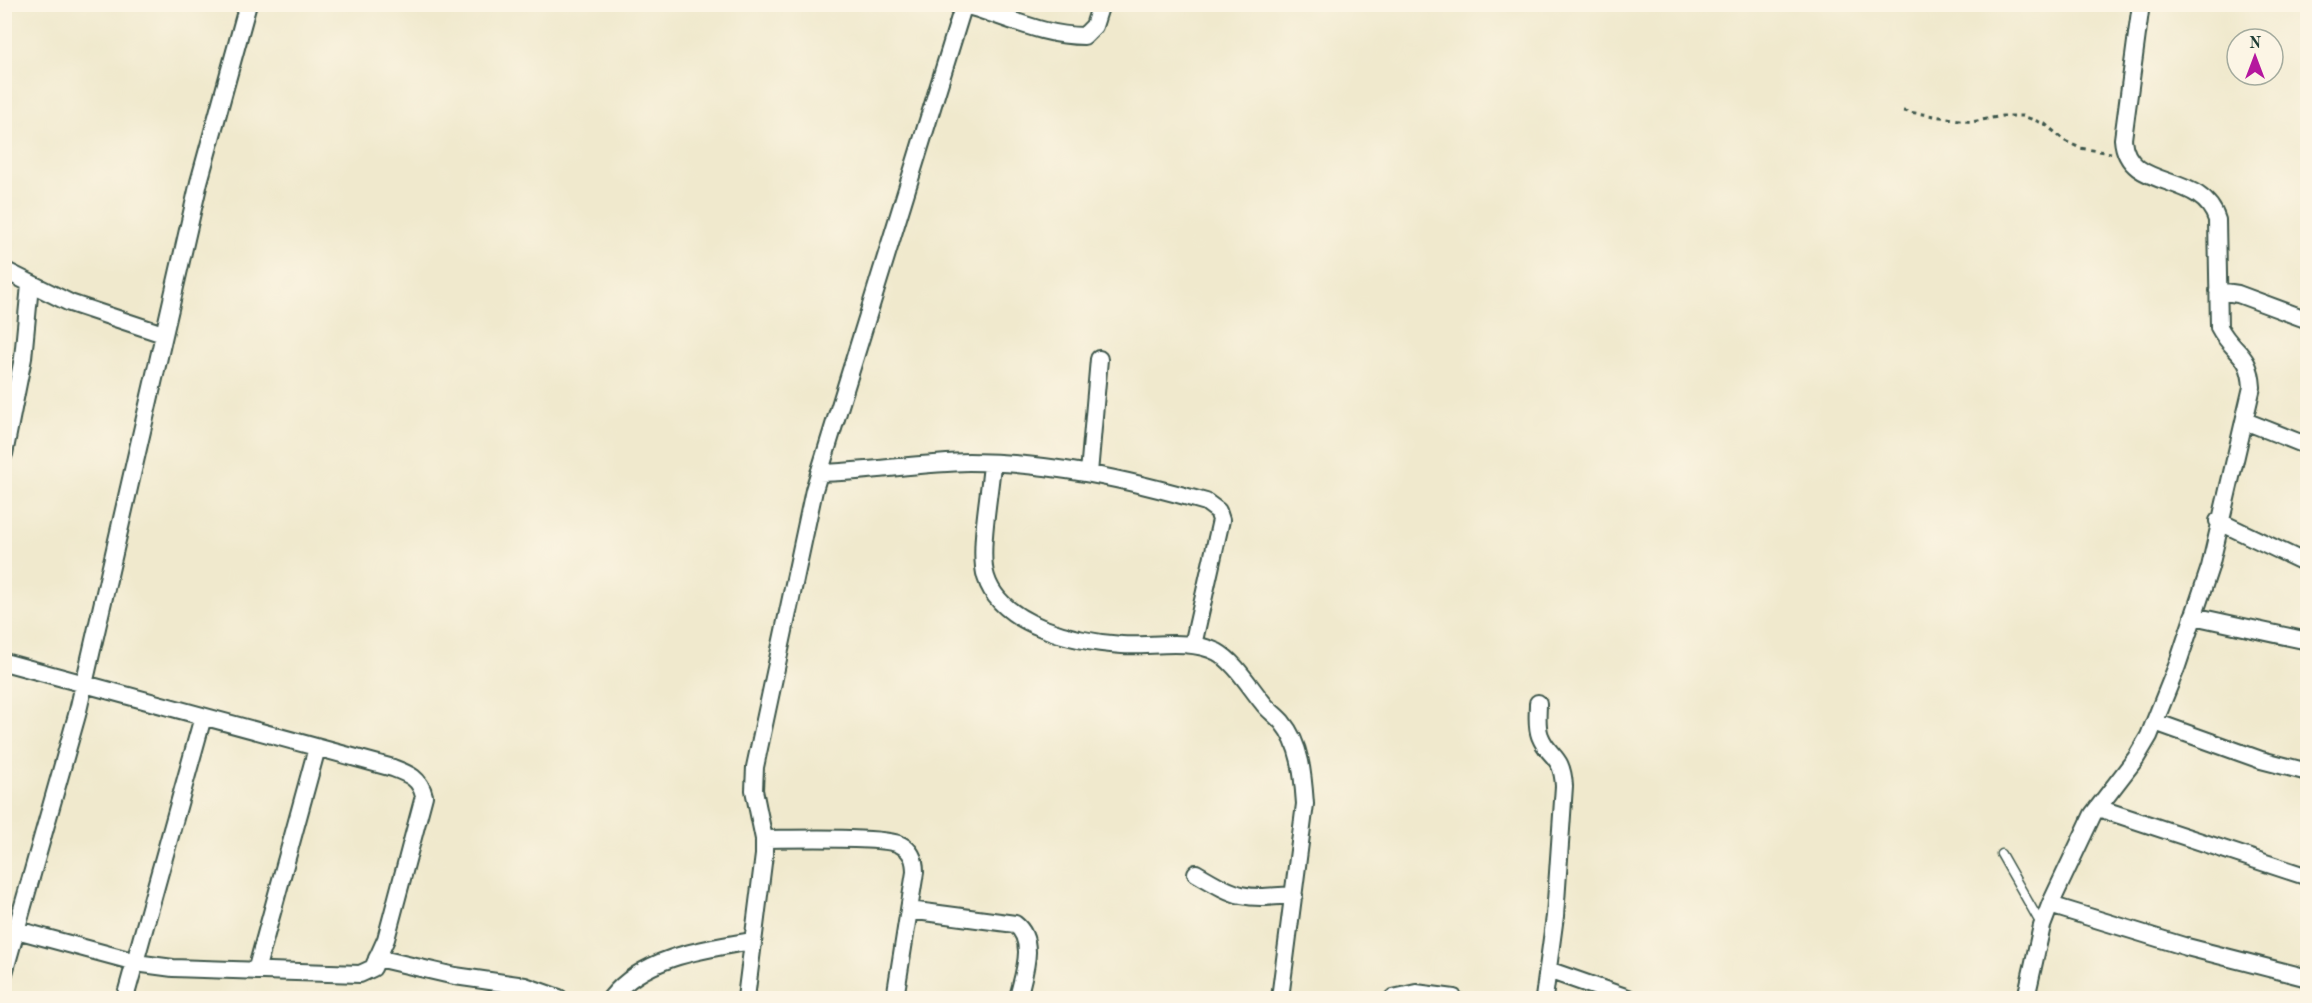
<svg xmlns="http://www.w3.org/2000/svg" width="2312" height="1003" viewBox="0 0 2312 1003" font-family="'Old Standard TT',serif">
<style>
.lines{fill:none;stroke-linecap:round;stroke-linejoin:round}
.service-casing{stroke:#3e574b;stroke-width:11}
.minor-casing{stroke:#3e574b;stroke-width:20}
.path{stroke:#3e574b;stroke-width:3;stroke-dasharray:4.5 4.5;stroke-linecap:butt}
.service{stroke:#fff;stroke-width:8}
.minor{stroke:#fff;stroke-width:16}
</style>
<rect width="100%" height="100%" fill="#fcf5e5"/>
<filter id="ink" filterUnits="userSpaceOnUse"><feTurbulence type="fractalNoise" baseFrequency=".0167" numOctaves="2"/><feDisplacementMap in="SourceGraphic" scale="12" xChannelSelector="R" yChannelSelector="G"/><feConvolveMatrix kernelMatrix="1 2 1 2 8 2 1 2 1" color-interpolation-filters="sRGB"/></filter>
<filter id="wash" filterUnits="userSpaceOnUse"><feTurbulence type="fractalNoise" baseFrequency=".008" numOctaves="4" result="noise"/><feDisplacementMap in="SourceGraphic" scale="24" xChannelSelector="R" yChannelSelector="G"/><feGaussianBlur stdDeviation="1.35" result="paint"/><feColorMatrix in="noise" values="0 0 0 0 0 0 0 0 0 0 0 0 0 0 0 0 0 1.4 0 .05"/><feComposite in="paint" operator="in"/></filter>
<g filter="url(#wash)">
<rect width="100%" height="100%" fill="#f0e9cd"/>
</g>
<g filter="url(#ink)">
<g class="lines">
<defs>
<path id="service" d="M2001,854L2042,926"/>
<path id="minor" d="M960,4C1002,14 1040,36 1084,36L1094,26L1101,4
M4,270L70,303L163,334
M2218,291L2238,294L2308,320
M2245,421L2308,446
M4,454L23,358L30,285
M992,464C990,492 978,552 986,577C1001,626 1077,642 1122,645C1152,647 1188,638 1217,652C1235,662 1249,686 1263,703C1268,710 1276,715 1282,722C1301,745 1303,776 1305,804L1280,998
M819,473C869,472 919,463 969,462C1050,462 1129,480 1206,502L1218,511L1221,520L1193,645
M1089,473L1099,359
M2218,521L2308,564
M2193,616L2308,641
M4,662L393,768C409,774 420,778 424,796L386,939L373,968L360,974L173,968L143,964L17,930
M1538,703C1538,714 1536,725 1540,736C1549,759 1562,753 1564,786L1555,916L1544,998
M2155,722L2261,760L2308,772
M2098,808L2308,877
M764,839C788,839 886,836 901,845C912,851 915,860 915,872L895,998
M1196,873C1240,899 1243,899 1294,895
M2050,905L2187,947L2308,978
M909,910L1015,924C1037,941 1023,975 1018,998
M377,958L455,976L525,986L559,998
M1548,970L1628,998
M256,971L317,748
M4,973L77,715L199,182L248,4
M125,998L203,717
M611,998C643,957 703,949 752,941
M746,998L764,855V839L754,790L755,767L814,490L964,4
M1393,998L1416,993L1454,998
M2026,998L2042,926L2050,905L2093,814L2136,758L2149,736L2177,666L2210,567L2252,387C2250,352 2233,354 2219,327L2217,220C2202,170 2127,193 2123,139L2141,4"/>
</defs>
<use href="#service" class="service-casing"/>
<use href="#minor" class="minor-casing"/>
<path class="path" d="M1903,111L1972,122L2002,116H2023L2045,124L2065,141L2080,148L2111,153"/>
<use href="#service" class="service"/>
<use href="#minor" class="minor"/>
</g>
</g>
<rect width="2312" height="1003" fill="none" stroke="#fcf5e5" stroke-width="24"/>
<g transform="translate(2255 57)"><circle r="28" fill="#fcf5e5" stroke="#a4ab9e" stroke-width="1.5"/>
<path d="M0-4.5L10 22L0 15L-10 22Z" fill="#b5179e"/>
<text y="-9" font-size="16" font-weight="bold" text-anchor="middle" fill="#1f3d34">N</text>
</g>
</svg>
